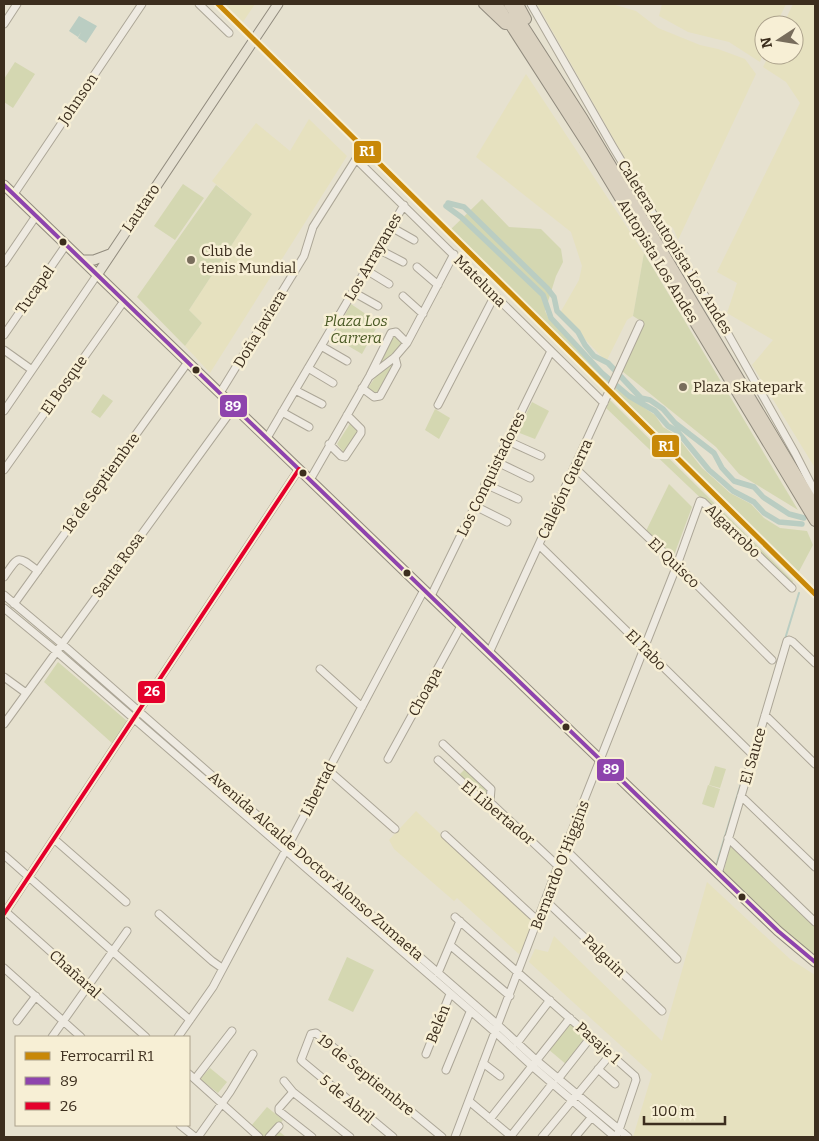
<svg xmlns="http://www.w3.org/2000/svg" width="819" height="1141" viewBox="0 0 819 1141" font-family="Bitter,serif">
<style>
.farmland{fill:#e6e1bf}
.green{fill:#d4d7b1}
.water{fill:#bacdc2}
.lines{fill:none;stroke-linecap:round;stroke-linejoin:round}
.stream{stroke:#bacdc2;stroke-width:2}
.canal{stroke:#bacdc2;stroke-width:5.5}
.minor-casing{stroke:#aca697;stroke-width:9}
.major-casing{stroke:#918b7e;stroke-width:11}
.highway-casing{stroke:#918b7e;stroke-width:12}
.minor{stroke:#eeeae1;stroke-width:7}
.major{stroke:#e6e1d2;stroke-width:9}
.highway{stroke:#dad1bf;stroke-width:10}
.bus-1-casing{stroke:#f7efd5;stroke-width:8}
.bus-2-casing{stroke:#f7efd5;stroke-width:8}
.bus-1{stroke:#8e44ad;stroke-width:4}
.bus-2{stroke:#e4002b;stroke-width:4}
.rail-1-casing{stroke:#f7efd5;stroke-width:9}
.rail-1{stroke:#c88808;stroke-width:5}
.bus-dot{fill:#3c2e1e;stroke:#f7efd5;stroke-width:2}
.poi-dot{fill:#786d5c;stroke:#f7efd5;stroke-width:2}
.labels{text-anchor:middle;stroke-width:5;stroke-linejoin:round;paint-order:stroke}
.street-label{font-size:15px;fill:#3c2e1e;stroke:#f7efd5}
.poi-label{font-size:15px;fill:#3c2e1e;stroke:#f7efd5;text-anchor:start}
.park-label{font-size:15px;font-style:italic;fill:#495924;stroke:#f7efd5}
.line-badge{stroke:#f7efd5;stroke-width:2}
.badge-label{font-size:14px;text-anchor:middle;font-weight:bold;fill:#fff}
</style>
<rect width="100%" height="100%" fill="#e6e1cf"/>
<path class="farmland" d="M225,4H255L243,22Z
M537,4H612L636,11L658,28L700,45L718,49L745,59L756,74L678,240L673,228L667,224H662Z
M662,4H786L776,25H764V51L760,62L729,42L688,32L659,16Z
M793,4H815V468L752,365L773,340L727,313L737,283L717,272L800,103L786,82L763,67L769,55H794V25H783Z
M526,74L644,253L633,316L627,320L605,364L601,356L560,313L579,280L582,266L571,232L476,157Z
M309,119L347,156L210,373L185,346L202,323L189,310L252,214L212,181L256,123L290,151Z
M416,811L533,921L520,955L457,898L454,901L394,849L389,840Z
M707,882L790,959L815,975V1137H633L652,1074L529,962L535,949L548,952L554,936L662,1041Z"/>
<path class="green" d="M15,62L35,74L13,108L4,102V79Z
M183,184L204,198L175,240L154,226Z
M216,185L252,214L189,310L202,323L185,346L137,297Z
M482,199L509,227L541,229L561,249L563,262L556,276L545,311L549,319L610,383L607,391L448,232Z
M644,253L798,510L739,474L716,447L622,371L644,323L633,316Z
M351,304L379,323L362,354L333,337Z
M394,335L403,344L394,356L375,370Z
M394,363L396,364L377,395L368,388L376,376Z
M615,388L655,415L663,427L676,435L702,468L730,493L751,504L764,518L780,528L807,531L813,545L796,577L612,394Z
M103,394L113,401L100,418L91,412Z
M610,400L793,581L792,585L606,408Z
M532,402L549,411L535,439L517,432Z
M435,409L450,418L439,439L425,430Z
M351,422L360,430L345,454L337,444Z
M669,484L692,507L673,558L645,533Z
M58,662L127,721L128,723L113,744L44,682Z
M715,766L726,769L720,788L709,785Z
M466,768L490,789L486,803L458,776Z
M708,785L720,789L714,808L702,804Z
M731,843L815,924V956L776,924L723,874Z
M347,957L374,970L353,1012L328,1000Z
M571,1021L589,1038L567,1065L548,1049Z
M210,1068L227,1082L218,1093L200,1079Z
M267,1107L283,1120L276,1129L286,1137H263L251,1126Z"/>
<path class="water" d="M79,16L97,26L86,43L78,38L81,32L78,37L69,31Z"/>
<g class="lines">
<path class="stream" d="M785,639L799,593
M716,866L742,780"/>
<path class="canal" d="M448,203L464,207L547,288L554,297L557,311L578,332L585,345L594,356L608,363L641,398L650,400L663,409L675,423L714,453L722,468L734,481L754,487L763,497L789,514L804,518
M446,206L461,217L543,295L551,318L602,373L629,396L655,411L668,426L677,431L709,470L723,482L733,491L754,502L764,513L779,522L802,524"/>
<defs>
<path id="minor" d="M199,4L229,33
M531,4L613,147L676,252L715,311L795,453L815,492
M4,24L17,4
M14,194L142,4
M391,227L414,240
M378,249L403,262
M4,263L36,216
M417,267L438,285
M366,270L389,284
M353,292L378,306
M403,296L423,314
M4,335L66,245
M321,346L347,361
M4,350L32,370
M308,368L333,383
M370,375L391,333L396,332L407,343
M362,388L374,397L380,396L397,365L395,357
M295,390L322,404
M220,393L304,256L313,227L356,159L604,403
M438,405L495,295
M4,411L97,275
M282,412L309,427
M267,438L404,205
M508,441L541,456
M329,444L341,456L345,457L361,433V429L347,415
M497,462L530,478
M574,467L677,565L772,660
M4,470L124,301
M310,480L369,377L395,357L407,343L454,254
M485,484L518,499
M475,506L507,522
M539,545L753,755
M4,577C19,555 17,555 38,571
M4,595L61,643L290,844L498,1025L536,1060L628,1137
M431,596L551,351
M14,604L188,362
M4,608L56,651L495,1032L532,1066L615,1137
M489,653L640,324
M320,669L362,707
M4,677L26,693
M765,715L815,764
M4,724L234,407
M443,744L491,789L490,802
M388,759L461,626
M438,760L487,805L490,802L558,866
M328,770L395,829
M741,796L815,867
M445,835L538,921
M728,838L815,922
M54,839L126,902
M565,849L677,959
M4,855L190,1020
M718,874L787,641L789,640L793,642L815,663
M545,900L662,1011
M4,910L146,1037
M4,914L299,469
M159,914L212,961L222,968
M455,917L635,1076L636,1080L618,1133
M450,945L510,996
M4,968L81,1037
M438,973L460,921
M17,1021L36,996
M52,1037L127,931
M178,1037L213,987L424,590
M517,1043L550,1000
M426,1054L450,994
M483,1063L500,1076
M598,1069L615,1084
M446,1070L470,1012
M189,1074L259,1137
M195,1079L232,1031
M558,1079L591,1037
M284,1081L293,1092L350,1137
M293,1092L279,1108V1111L312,1137
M469,1101L512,1137
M490,1119L570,1018
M180,1125L195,1137
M511,1136L552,1084
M198,1137L230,1092L253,1054
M269,1137L279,1126
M393,1137L303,1062L301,1060L311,1034L316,1033L442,1137
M455,1137L558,866L677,565L700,501L703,502L792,588
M542,1137L610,1055
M575,1137L591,1118"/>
<path id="major" d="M4,185L725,880L778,931L815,962
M82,260H94L110,254
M97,275L278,4"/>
<path id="highway" d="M484,4L505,24
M497,4L591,150L815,521
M509,4L583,119L815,506
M518,4L526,19"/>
</defs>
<use href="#minor" class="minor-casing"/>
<use href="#major" class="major-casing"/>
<use href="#highway" class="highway-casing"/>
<use href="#minor" class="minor"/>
<use href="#major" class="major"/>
<use href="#highway" class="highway"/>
<defs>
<path id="bus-1" d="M4,185L725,880L778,931L815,962"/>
<path id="bus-2" d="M4,914L299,469"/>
</defs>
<use href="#bus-1" class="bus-1-casing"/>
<use href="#bus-2" class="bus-2-casing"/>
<use href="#bus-1" class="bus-1"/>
<use href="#bus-2" class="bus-2"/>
<defs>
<path id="rail-1" d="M218,4L815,594"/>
</defs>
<use href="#rail-1" class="rail-1-casing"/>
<use href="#rail-1" class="rail-1"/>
</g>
<g class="bus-dot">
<circle cx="63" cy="242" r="4.5"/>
<circle cx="196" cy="370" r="4.5"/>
<circle cx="303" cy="473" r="4.5"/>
<circle cx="407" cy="573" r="4.5"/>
<circle cx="566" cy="727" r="4.5"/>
<circle cx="742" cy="897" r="4.5"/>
</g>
<g class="poi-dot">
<circle cx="191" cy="260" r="5"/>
<circle cx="683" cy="387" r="5"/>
</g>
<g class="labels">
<g class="street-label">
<text transform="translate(78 99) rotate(-56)" y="5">Johnson</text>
<text transform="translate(141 208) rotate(-56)" y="5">Lautaro</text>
<text transform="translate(675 247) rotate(58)" y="5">Caletera Autopista Los Andes</text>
<text transform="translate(373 257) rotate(-60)" y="5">Los Arrayanes</text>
<text transform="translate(658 261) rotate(59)" y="5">Autopista Los Andes</text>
<text transform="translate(480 281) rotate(45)" y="5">Mateluna</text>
<text transform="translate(35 290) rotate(-55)" y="5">Tucapel</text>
<text transform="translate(260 329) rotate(-59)" y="5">Doña Javiera</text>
<text transform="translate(64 385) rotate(-55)" y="5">El Bosque</text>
<text transform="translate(491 474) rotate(-64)" y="5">Los Conquistadores</text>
<text transform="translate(101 483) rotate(-54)" y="5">18 de Septiembre</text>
<text transform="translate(565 489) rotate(-65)" y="5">Callejón Guerra</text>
<text transform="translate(733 531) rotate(44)" y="5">Algarrobo</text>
<text transform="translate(674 563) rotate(44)" y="5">El Quisco</text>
<text transform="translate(118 565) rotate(-54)" y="5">Santa Rosa</text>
<text transform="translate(646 650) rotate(45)" y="5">El Tabo</text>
<text transform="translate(425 692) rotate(-61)" y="5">Choapa</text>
<text transform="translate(753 756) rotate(-74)" y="5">El Sauce</text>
<text transform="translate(318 789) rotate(-63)" y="5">Libertad</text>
<text transform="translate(498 813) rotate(40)" y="5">El Libertador</text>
<text transform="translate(560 865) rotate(-69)" y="5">Bernardo O'Higgins</text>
<text transform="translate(316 866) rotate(41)" y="5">Avenida Alcalde Doctor Alonso Zumaeta</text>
<text transform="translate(604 956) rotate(44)" y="5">Palguin</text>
<text transform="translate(75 974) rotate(42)" y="5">Chañaral</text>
<text transform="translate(438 1024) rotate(-68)" y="5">Belén</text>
<text transform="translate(598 1043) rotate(42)" y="5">Pasaje 1</text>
<text transform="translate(366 1075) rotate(39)" y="5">19 de Septiembre</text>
<text transform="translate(347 1099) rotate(40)" y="5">5 de Abril</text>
</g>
<g class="poi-label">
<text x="201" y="256">Club de<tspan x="201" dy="17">tenis Mundial</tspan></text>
<text x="693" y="392">Plaza Skatepark</text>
</g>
<g class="park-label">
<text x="356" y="326">Plaza Los<tspan x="356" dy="17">Carrera</tspan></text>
</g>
</g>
<g class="line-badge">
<rect x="353" y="140" width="29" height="24" rx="5" fill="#c88808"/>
<rect x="219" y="394" width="29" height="24" rx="5" fill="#8e44ad"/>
<rect x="651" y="434" width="29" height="24" rx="5" fill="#c88808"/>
<rect x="137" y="680" width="29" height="24" rx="5" fill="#e4002b"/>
<rect x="596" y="758" width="29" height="24" rx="5" fill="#8e44ad"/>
</g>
<g class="badge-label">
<text x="367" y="156">R1</text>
<text x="233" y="411">89</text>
<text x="666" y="451">R1</text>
<text x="152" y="696">26</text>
<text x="611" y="774">89</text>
</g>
<rect width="819" height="1141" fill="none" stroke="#3c2e1e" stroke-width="10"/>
<rect x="15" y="1036" width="175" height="90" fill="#f7efd5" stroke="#aca28c"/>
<rect x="25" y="1052" width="25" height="8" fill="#c88808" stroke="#aca28c"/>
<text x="60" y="1061" font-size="15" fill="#3c2e1e">Ferrocarril R1</text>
<rect x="25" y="1077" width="25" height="8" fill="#8e44ad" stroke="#aca28c"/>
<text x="60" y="1086" font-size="15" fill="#3c2e1e">89</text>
<rect x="25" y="1102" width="25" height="8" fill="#e4002b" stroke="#aca28c"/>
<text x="60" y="1111" font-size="15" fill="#3c2e1e">26</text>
<g transform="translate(779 40) rotate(258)"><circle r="24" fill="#f7efd5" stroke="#aca28c"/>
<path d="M0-4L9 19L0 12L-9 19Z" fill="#786d5c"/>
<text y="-8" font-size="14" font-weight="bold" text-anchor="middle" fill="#3c2e1e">N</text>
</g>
<path d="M644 1116v8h81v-8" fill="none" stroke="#3c2e1e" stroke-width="2.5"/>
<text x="652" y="1116" font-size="15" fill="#3c2e1e" stroke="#f7efd5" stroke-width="4" paint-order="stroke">100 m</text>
</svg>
